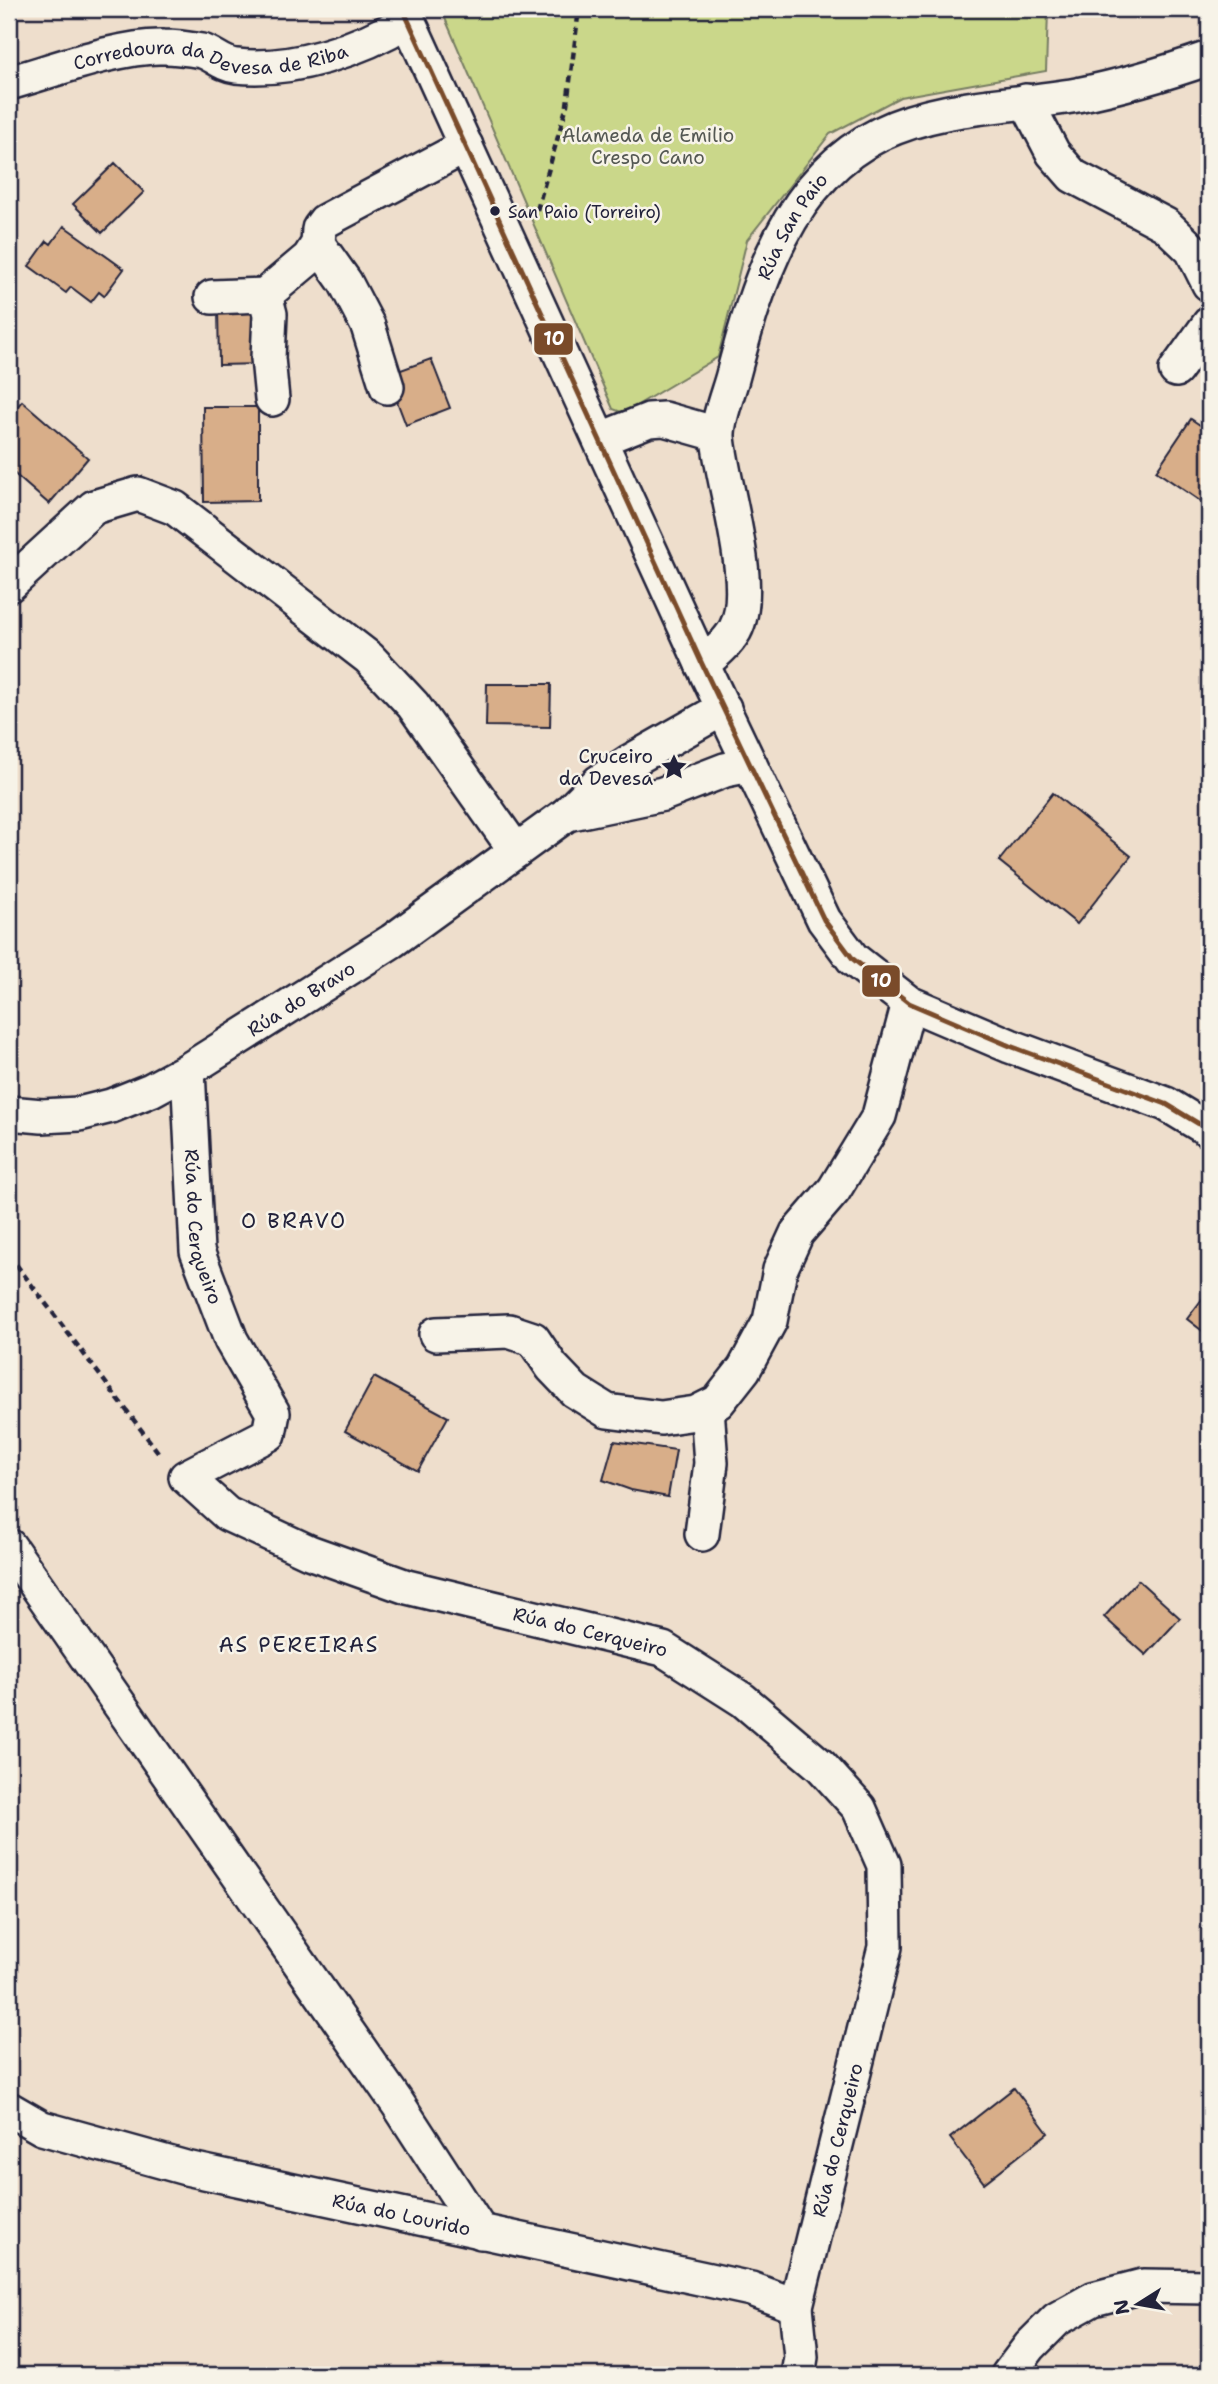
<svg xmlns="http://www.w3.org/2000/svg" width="1218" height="2384" viewBox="0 0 1218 2384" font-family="'Shantell Sans',sans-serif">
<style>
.green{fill:#cad78a;stroke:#767c62;stroke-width:2}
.building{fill:#d8ae89;stroke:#22223b;stroke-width:2}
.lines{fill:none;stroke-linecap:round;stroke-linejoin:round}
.minor-casing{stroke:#22223b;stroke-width:38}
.path{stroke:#22223b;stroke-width:4.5;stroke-dasharray:7 5;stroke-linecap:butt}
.minor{stroke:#f7f3e8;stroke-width:33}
.bus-1-casing{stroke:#f7f3e8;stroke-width:10}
.bus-1{stroke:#7a4b2a;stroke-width:5}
.bus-dot{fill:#22223b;stroke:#f7f3e8;stroke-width:2.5}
.labels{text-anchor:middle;stroke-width:5;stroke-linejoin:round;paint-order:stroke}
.bus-label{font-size:17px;fill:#22223b;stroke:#f7f3e8;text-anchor:start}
.street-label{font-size:19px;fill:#22223b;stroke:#f7f3e8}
.park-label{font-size:19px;fill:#545853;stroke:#f7f3e8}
.poi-label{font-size:19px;fill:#22223b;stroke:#f7f3e8;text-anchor:end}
.neighbourhood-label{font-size:21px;letter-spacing:2px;fill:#22223b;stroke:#f7f3e8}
.line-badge{stroke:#f7f3e8;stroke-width:2.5}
.badge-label{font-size:19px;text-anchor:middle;font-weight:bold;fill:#fff}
</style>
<rect width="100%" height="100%" fill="#eedecc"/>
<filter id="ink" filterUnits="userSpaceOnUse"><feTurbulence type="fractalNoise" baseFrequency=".0143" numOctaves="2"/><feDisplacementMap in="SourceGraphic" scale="14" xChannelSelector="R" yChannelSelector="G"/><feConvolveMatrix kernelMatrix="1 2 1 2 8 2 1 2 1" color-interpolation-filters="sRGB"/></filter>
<g filter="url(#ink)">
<path class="green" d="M441,9H1045L1048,11L1046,71L900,97L830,134L747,240L718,357L624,413L613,409Z"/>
<path class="building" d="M115,163L144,192L102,233L73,204Z
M64,226L124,269L104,296L99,292L91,302L71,287L66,293L29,266L47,241L51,244Z
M260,308L261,364L219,365L218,309Z
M431,359L450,408L406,425L387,375Z
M22,401L88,458L49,504L9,469V416Z
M203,407H258V501L204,502Z
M1191,419L1209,431V507L1156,471Z
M487,684H551L550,727L486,726Z
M1053,793L1131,856L1077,924L999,861Z
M1209,1290V1336L1187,1319Z
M374,1377L448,1417L418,1471L345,1431Z
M614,1441L676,1450L668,1497L631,1490L603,1480Z
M1138,1580L1180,1618L1146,1655L1104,1617Z
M1014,2088L1048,2133L984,2183L950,2138Z"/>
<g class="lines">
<defs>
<g id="minor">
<path d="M403,9L702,664L824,920L853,959L909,1003L1010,1046L1166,1104L1209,1130"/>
<path id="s1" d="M9,83C52,71 121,45 164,47C176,47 190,49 202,51C213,54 223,65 236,66C292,72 360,50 408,20"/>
<path d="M1026,101L1053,153L1073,176L1166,225L1192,250L1209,284"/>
<path d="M318,244L345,282L368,326L387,387"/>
<path d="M265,295L270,314L268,358L272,399"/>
<path d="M212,297L265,295L309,258L318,244L319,229L325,221L466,146"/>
<path d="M1176,370L1209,324"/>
<path d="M601,439L649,420L664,419L717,434"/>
<path d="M9,585L94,507L138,494L175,508L369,658L413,705L516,851"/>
<path id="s2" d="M702,664C715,654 727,644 735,630C758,588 722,484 718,437C717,420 729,391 733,375C757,284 788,179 880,134C942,104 1010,107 1077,95C1122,86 1166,73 1209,58"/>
<path d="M567,814L663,794L725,770L750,765"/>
<path id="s3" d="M188,1070L197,1251L231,1340L273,1413L269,1434L186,1477L227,1514L309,1552L407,1587L663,1649L743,1700L821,1766L859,1808L884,1865L885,1947L796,2306L801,2357L798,2375"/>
<path id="s4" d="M9,1113L42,1116L79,1114L111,1106L151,1090L188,1070L392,941L567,814L599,782L629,762L724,708"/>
<path d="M436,1334L509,1331L533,1339L552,1367L575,1391L607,1411L661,1418L696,1413L718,1402L744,1369L770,1321L780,1270L797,1233L834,1190L879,1116L909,1003"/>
<path d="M702,1534L711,1463L707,1408"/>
<path d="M9,1546L398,2104L481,2232"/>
<path id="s5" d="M9,2109L42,2128L186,2168L751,2289L796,2306"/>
<path d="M1008,2375L1030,2346L1057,2319L1093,2299L1143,2286L1209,2287"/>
</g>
</defs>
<use href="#minor" class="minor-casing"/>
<path class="path" d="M537,210L567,105L579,9
M9,1255L158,1452
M9,1496L17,1508"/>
<use href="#minor" class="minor"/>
<defs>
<path id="bus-1" d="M403,9L702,664L824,920L853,959L909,1003L1010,1046L1166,1104L1209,1130"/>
</defs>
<use href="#bus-1" class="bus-1-casing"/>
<use href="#bus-1" class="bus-1"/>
</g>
</g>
<defs>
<symbol id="sight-bare" viewBox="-9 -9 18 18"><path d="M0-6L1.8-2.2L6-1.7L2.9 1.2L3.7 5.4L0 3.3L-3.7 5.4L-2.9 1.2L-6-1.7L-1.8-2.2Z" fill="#22223b" stroke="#f7f3e8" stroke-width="2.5" paint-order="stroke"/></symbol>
</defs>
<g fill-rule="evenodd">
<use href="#sight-bare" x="655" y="748" width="38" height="38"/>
</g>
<circle class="bus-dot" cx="495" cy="211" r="6"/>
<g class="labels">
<g class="bus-label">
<text x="508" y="218">San Paio (Torreiro)</text>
</g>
<g class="street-label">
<text dy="7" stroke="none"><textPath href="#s1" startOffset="208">Corredoura da Devesa de Riba</textPath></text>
<text dy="7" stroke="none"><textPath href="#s2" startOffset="469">Rúa San Paio</textPath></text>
<text dy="7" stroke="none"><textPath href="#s4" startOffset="322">Rúa do Bravo</textPath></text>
<text dy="7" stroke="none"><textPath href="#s3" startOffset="158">Rúa do Cerqueiro</textPath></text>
<text dy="7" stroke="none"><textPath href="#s3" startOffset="914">Rúa do Cerqueiro</textPath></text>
<text transform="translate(837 2140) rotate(-76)" y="7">Rúa do Cerqueiro</text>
<text dy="7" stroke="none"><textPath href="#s5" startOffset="408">Rúa do Lourido</textPath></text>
</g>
<g class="park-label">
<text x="648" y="142">Alameda de Emilio<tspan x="648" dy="22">Crespo Cano</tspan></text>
</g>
<g class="poi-label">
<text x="653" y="763">Cruceiro<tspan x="653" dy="22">da Devesa</tspan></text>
</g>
<g class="neighbourhood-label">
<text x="294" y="1228">O BRAVO</text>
<text x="299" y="1652">AS PEREIRAS</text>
</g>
</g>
<g class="line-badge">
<rect x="533" y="322" width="41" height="34" rx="7" fill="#7a4b2a"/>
<rect x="861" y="964" width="40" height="34" rx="7" fill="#7a4b2a"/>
</g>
<g class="badge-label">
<text x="554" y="345">10</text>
<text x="881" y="987">10</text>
</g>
<rect width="1218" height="2384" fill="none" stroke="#f7f3e8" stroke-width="35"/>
<rect x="18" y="18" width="1183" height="2349" fill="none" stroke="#22223b" stroke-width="2.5" filter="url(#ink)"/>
<g transform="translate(1138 2304) rotate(259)" stroke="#f7f3e8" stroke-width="5" paint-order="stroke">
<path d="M0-5L12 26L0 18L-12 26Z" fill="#22223b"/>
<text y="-10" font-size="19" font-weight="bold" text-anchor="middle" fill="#22223b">N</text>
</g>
</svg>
